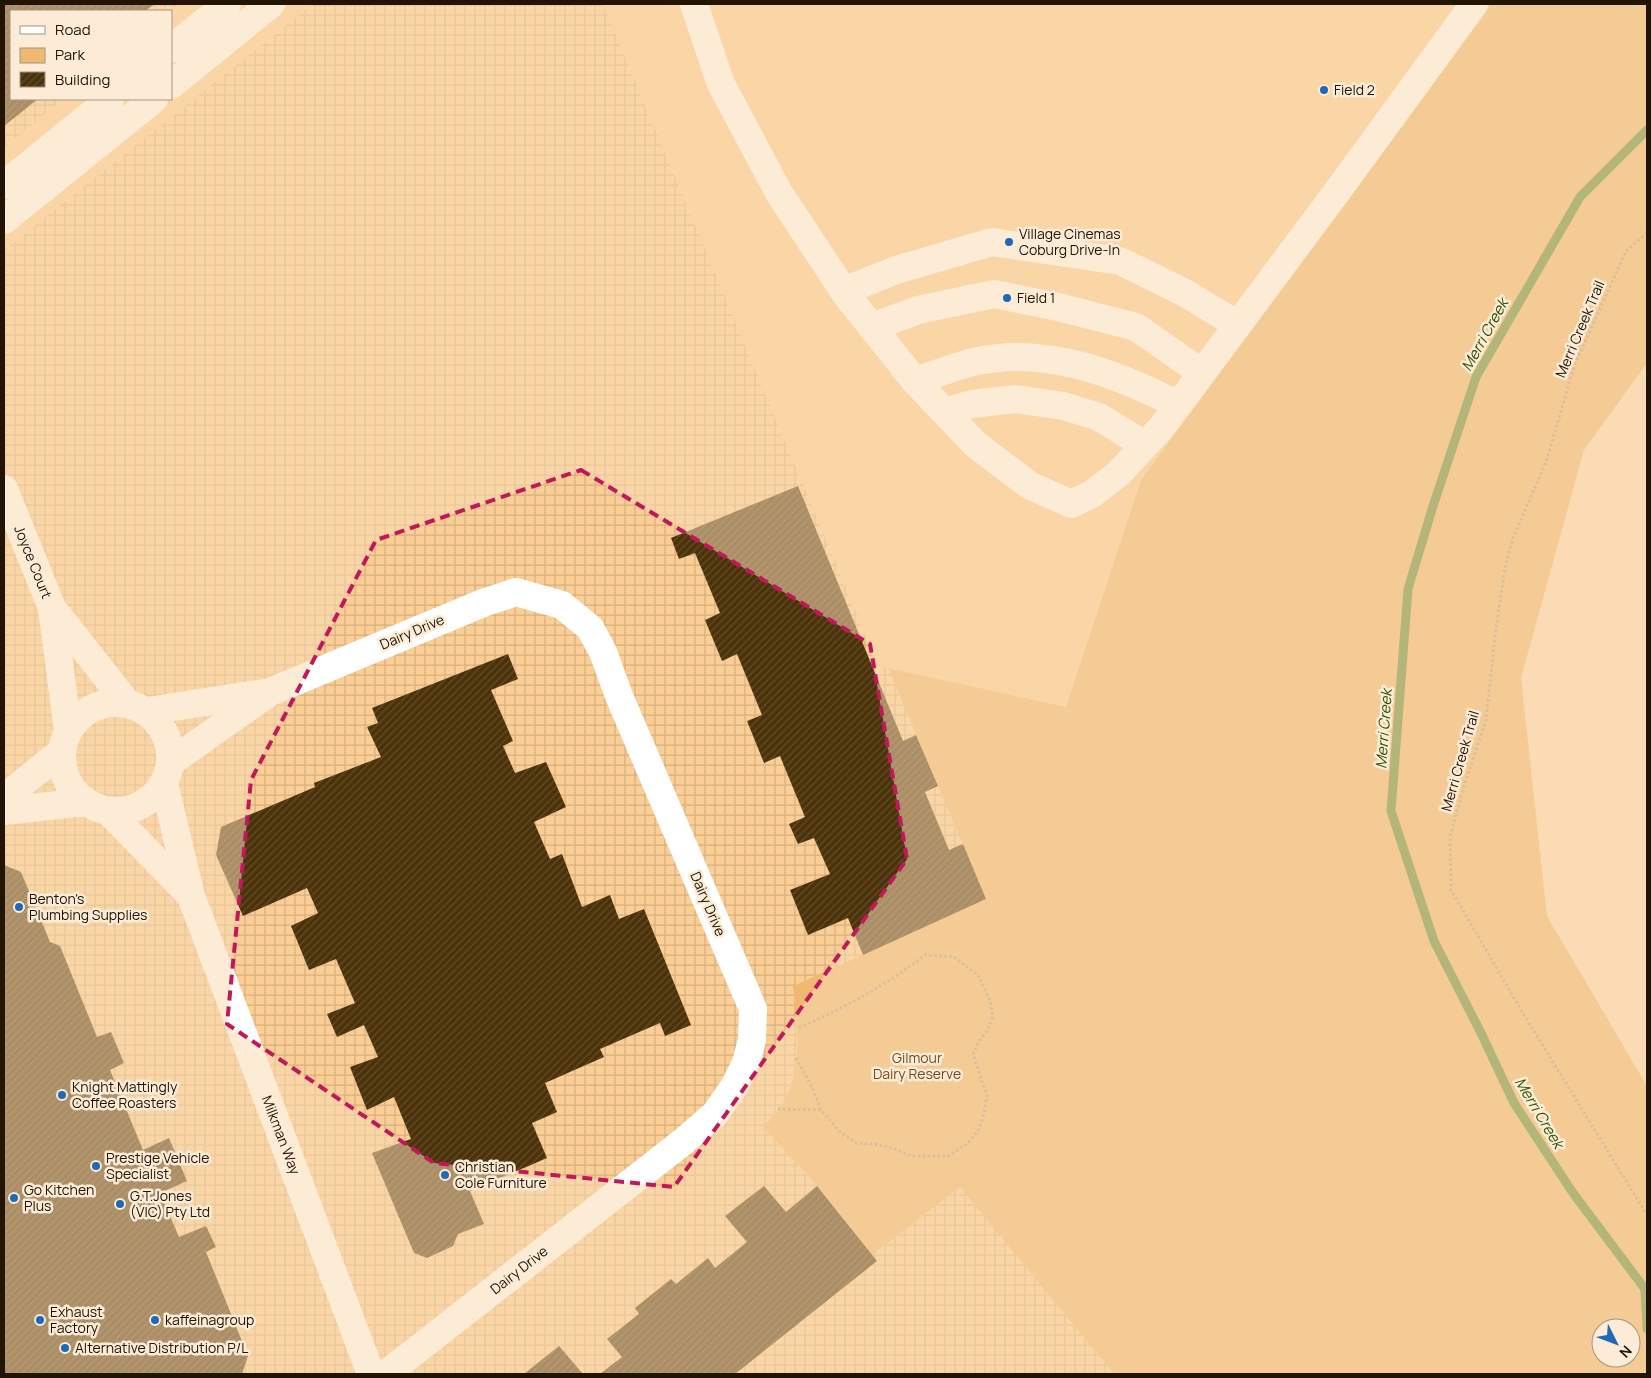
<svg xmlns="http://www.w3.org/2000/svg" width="1651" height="1378" viewBox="0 0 1651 1378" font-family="Manrope,sans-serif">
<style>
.built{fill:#face95}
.industrial{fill:url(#industrial-grid)}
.park{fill:#efb972;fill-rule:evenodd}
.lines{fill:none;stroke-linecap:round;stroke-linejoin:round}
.stream{stroke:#5f8832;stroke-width:9}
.building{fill:url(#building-hatch)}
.path{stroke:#b69d7c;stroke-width:3;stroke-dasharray:2.5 2.5;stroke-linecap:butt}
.minor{stroke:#fff;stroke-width:28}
.marked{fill:none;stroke:#c2185b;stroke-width:4;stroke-dasharray:10 6;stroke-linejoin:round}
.poi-dot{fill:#1e69b8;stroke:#fbebd7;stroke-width:2}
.labels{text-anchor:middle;stroke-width:5;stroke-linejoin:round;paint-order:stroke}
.poi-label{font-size:14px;fill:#211402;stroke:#fbebd7;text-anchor:start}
.street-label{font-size:14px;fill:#211402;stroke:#fbebd7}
.park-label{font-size:14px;fill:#6f4f1f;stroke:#fbebd7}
.water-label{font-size:15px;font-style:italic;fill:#2d5500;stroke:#fbebd7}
</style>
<defs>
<pattern id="industrial-grid" width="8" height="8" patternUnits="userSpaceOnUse" patternTransform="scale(1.25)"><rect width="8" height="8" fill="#face95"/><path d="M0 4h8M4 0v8" fill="none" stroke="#d6b07f"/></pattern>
<pattern id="building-hatch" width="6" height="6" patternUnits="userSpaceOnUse" patternTransform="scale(1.25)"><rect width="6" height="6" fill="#4c3209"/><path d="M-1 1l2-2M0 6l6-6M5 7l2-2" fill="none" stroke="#624d2b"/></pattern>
</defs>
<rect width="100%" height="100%" fill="#fadbb3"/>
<path class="built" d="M179,4H313L4,250V148L63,99H171V11H170Z
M603,4H1492L1141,480L1066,707L878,666Z"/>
<path class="industrial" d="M4,4H179L170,11H11V99H63L4,148Z
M313,4H603L878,665L888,668L986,899L793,986L798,1028L795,1073L784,1102L762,1129L769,1133L817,1186L872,1255L960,1186L1114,1374H4V250Z"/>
<path class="park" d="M1492,4H1647V363L1584,450L1521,678L1547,916L1647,1086V1374H1114L960,1187L872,1255L817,1186L769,1133L762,1129C769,1120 779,1111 784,1101C803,1066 797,1024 793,986L986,899L888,668L1066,707L1141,480ZM1601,1328H1631V1358H1601Z"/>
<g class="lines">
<path class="stream" d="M1647,130L1580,197L1476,377L1433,506L1408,589L1391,811L1434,941L1481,1033L1514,1103L1573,1193L1645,1289L1647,1329"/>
</g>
<path class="building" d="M4,4H155L145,11H11V99H38L4,126Z
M798,486L903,741L916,735L938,786L925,792L949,850L963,844L986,899L863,955L848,918L808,935L790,890L830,874L814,838L798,844L789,824L805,817L780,756L764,763L747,721L762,715L737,654L722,661L705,620L720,613L695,553L679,559L671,538Z
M508,654L518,679L491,690L513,741L503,746L515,773L546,762L566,807L534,822L550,859L562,854L582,907L610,895L619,919L644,909L691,1025L665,1036L660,1023L600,1049L604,1057L545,1083L557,1112L532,1123L547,1158L470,1191L484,1224L458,1234L453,1246L427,1258L414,1253L372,1153L411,1139L394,1097L367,1110L350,1067L378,1057L364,1025L337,1037L327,1014L355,1003L336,959L309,970L291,926L318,913L307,888L243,916L216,855L221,827L315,787L314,783L381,757L367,727L378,723L372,708Z
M4,865L21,872L50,942L60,946L97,1037L111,1032L124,1063L110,1070L143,1150L169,1138L187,1181L160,1193L179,1237L206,1226L216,1247L206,1252L248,1356L242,1374H4Z
M764,1186L786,1212L817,1186L877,1261L735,1374H600L622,1357L607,1339L639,1314L635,1308L671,1279L676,1284L708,1258L715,1268L747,1242L725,1216Z
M559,1346L583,1374H524Z"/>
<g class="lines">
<path class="path" d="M1647,233L1626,251L1575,364L1546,462L1513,538L1505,568L1496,628L1486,720L1464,786L1450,837L1451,890L1524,1015L1644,1210L1647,1213
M796,1058L813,1089L821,1110L840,1132L856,1143L874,1144L895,1149L911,1156H948L967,1144L978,1131L983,1117L987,1096L973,1054L978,1043L987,1031L993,1017L990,1001L978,975L954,957L925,955C885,986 844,1008 798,1028
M778,1109L821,1110"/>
<path class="minor" d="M694,4L721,84L779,193L847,296L915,381L975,444L1029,485L1071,504L1092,494L1118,474L1161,428L1339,189L1474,4
M171,49L227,4
M171,85L271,4
M4,185L110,99
M4,220L154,99
M844,291L896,270L992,242L1120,261L1185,293L1238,325
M872,327L918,310L994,294L1058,307L1136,327L1202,373
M915,381C934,375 953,367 973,362C1043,345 1116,373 1178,405
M945,412L972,404L1016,399L1064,406L1099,417L1145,445
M4,489L52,608L68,731
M53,609L126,702
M62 757a54 54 0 1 1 108 0a54 54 0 1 1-108 0Z
M148,711L264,693
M171,762L270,692L483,603L516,592L562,605L590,628L603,652L619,696L753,1009L752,1040L746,1063L734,1087L715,1114L684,1141L386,1374
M164,783L191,896L371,1374
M4,798L61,752
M4,811L85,802
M109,812L191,896"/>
</g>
<path d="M0 0H1651V1378H0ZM581,470L870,644L907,859L674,1187L434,1163L227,1024L251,780L376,540Z" fill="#fadbb3" fill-opacity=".55" fill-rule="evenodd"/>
<path class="marked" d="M581,470L870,644L907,859L674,1187L434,1163L227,1024L251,780L376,540Z"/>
<g class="poi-dot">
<circle cx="1324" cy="90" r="5"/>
<circle cx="1009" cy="242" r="5"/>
<circle cx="1007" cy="298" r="5"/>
<circle cx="19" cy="907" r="5"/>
<circle cx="62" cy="1095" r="5"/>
<circle cx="96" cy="1166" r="5"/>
<circle cx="445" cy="1175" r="5"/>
<circle cx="14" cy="1198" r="5"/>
<circle cx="120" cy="1204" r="5"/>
<circle cx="40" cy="1320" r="5"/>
<circle cx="155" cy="1320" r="5"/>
<circle cx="65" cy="1348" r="5"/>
</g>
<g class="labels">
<g class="poi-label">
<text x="1334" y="95">Field 2</text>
<text x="1019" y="239">Village Cinemas<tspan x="1019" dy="16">Coburg Drive-In</tspan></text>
<text x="1017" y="303">Field 1</text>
<text x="29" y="904">Benton's<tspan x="29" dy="16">Plumbing Supplies</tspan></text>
<text x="72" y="1092">Knight Mattingly<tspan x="72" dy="16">Coffee Roasters</tspan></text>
<text x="106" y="1163">Prestige Vehicle<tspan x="106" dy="16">Specialist</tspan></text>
<text x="455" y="1172">Christian<tspan x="455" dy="16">Cole Furniture</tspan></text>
<text x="24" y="1195">Go Kitchen<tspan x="24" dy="16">Plus</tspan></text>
<text x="130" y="1201">G.T.Jones<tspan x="130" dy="16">(VIC) Pty Ltd</tspan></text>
<text x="50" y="1317">Exhaust<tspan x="50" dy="16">Factory</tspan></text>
<text x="165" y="1325">kaffeinagroup</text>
<text x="75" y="1353">Alternative Distribution P/L</text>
</g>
<g class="street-label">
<text transform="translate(1580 329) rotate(-67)" y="5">Merri Creek Trail</text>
<text transform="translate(33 562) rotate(68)" y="5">Joyce Court</text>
<text transform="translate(412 632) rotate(-23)" y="5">Dairy Drive</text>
<text transform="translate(1460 761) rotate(-74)" y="5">Merri Creek Trail</text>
<text transform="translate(708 904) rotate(67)" y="5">Dairy Drive</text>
<text transform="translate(281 1135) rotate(69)" y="5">Milkman Way</text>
<text transform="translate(519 1270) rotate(-38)" y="5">Dairy Drive</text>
</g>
<g class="park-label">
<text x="917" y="1063">Gilmour<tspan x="917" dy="16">Dairy Reserve</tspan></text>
</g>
<g class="water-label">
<text transform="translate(1485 335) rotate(-61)" y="5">Merri Creek</text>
<text transform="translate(1384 729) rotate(-86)" y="5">Merri Creek</text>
<text transform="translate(1539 1113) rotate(59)" y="5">Merri Creek</text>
</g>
</g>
<rect width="1651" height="1378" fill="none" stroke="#211402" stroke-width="10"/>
<rect x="10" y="10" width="162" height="90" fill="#fbebd7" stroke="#a49582"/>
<rect x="20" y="26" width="25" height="8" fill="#ffffff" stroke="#a49582"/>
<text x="55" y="35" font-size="15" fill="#211402">Road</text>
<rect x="20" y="48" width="25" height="15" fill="#efb972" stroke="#a49582"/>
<text x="55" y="60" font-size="15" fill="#211402">Park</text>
<rect x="20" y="72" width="25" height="15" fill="url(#building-hatch)" stroke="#a49582"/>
<text x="55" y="85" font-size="15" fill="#211402">Building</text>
<g transform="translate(1616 1343) rotate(132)"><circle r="24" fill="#fbebd7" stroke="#a49582"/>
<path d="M0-4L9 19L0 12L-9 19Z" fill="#1e69b8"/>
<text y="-8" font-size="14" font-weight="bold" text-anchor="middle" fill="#211402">N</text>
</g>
</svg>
